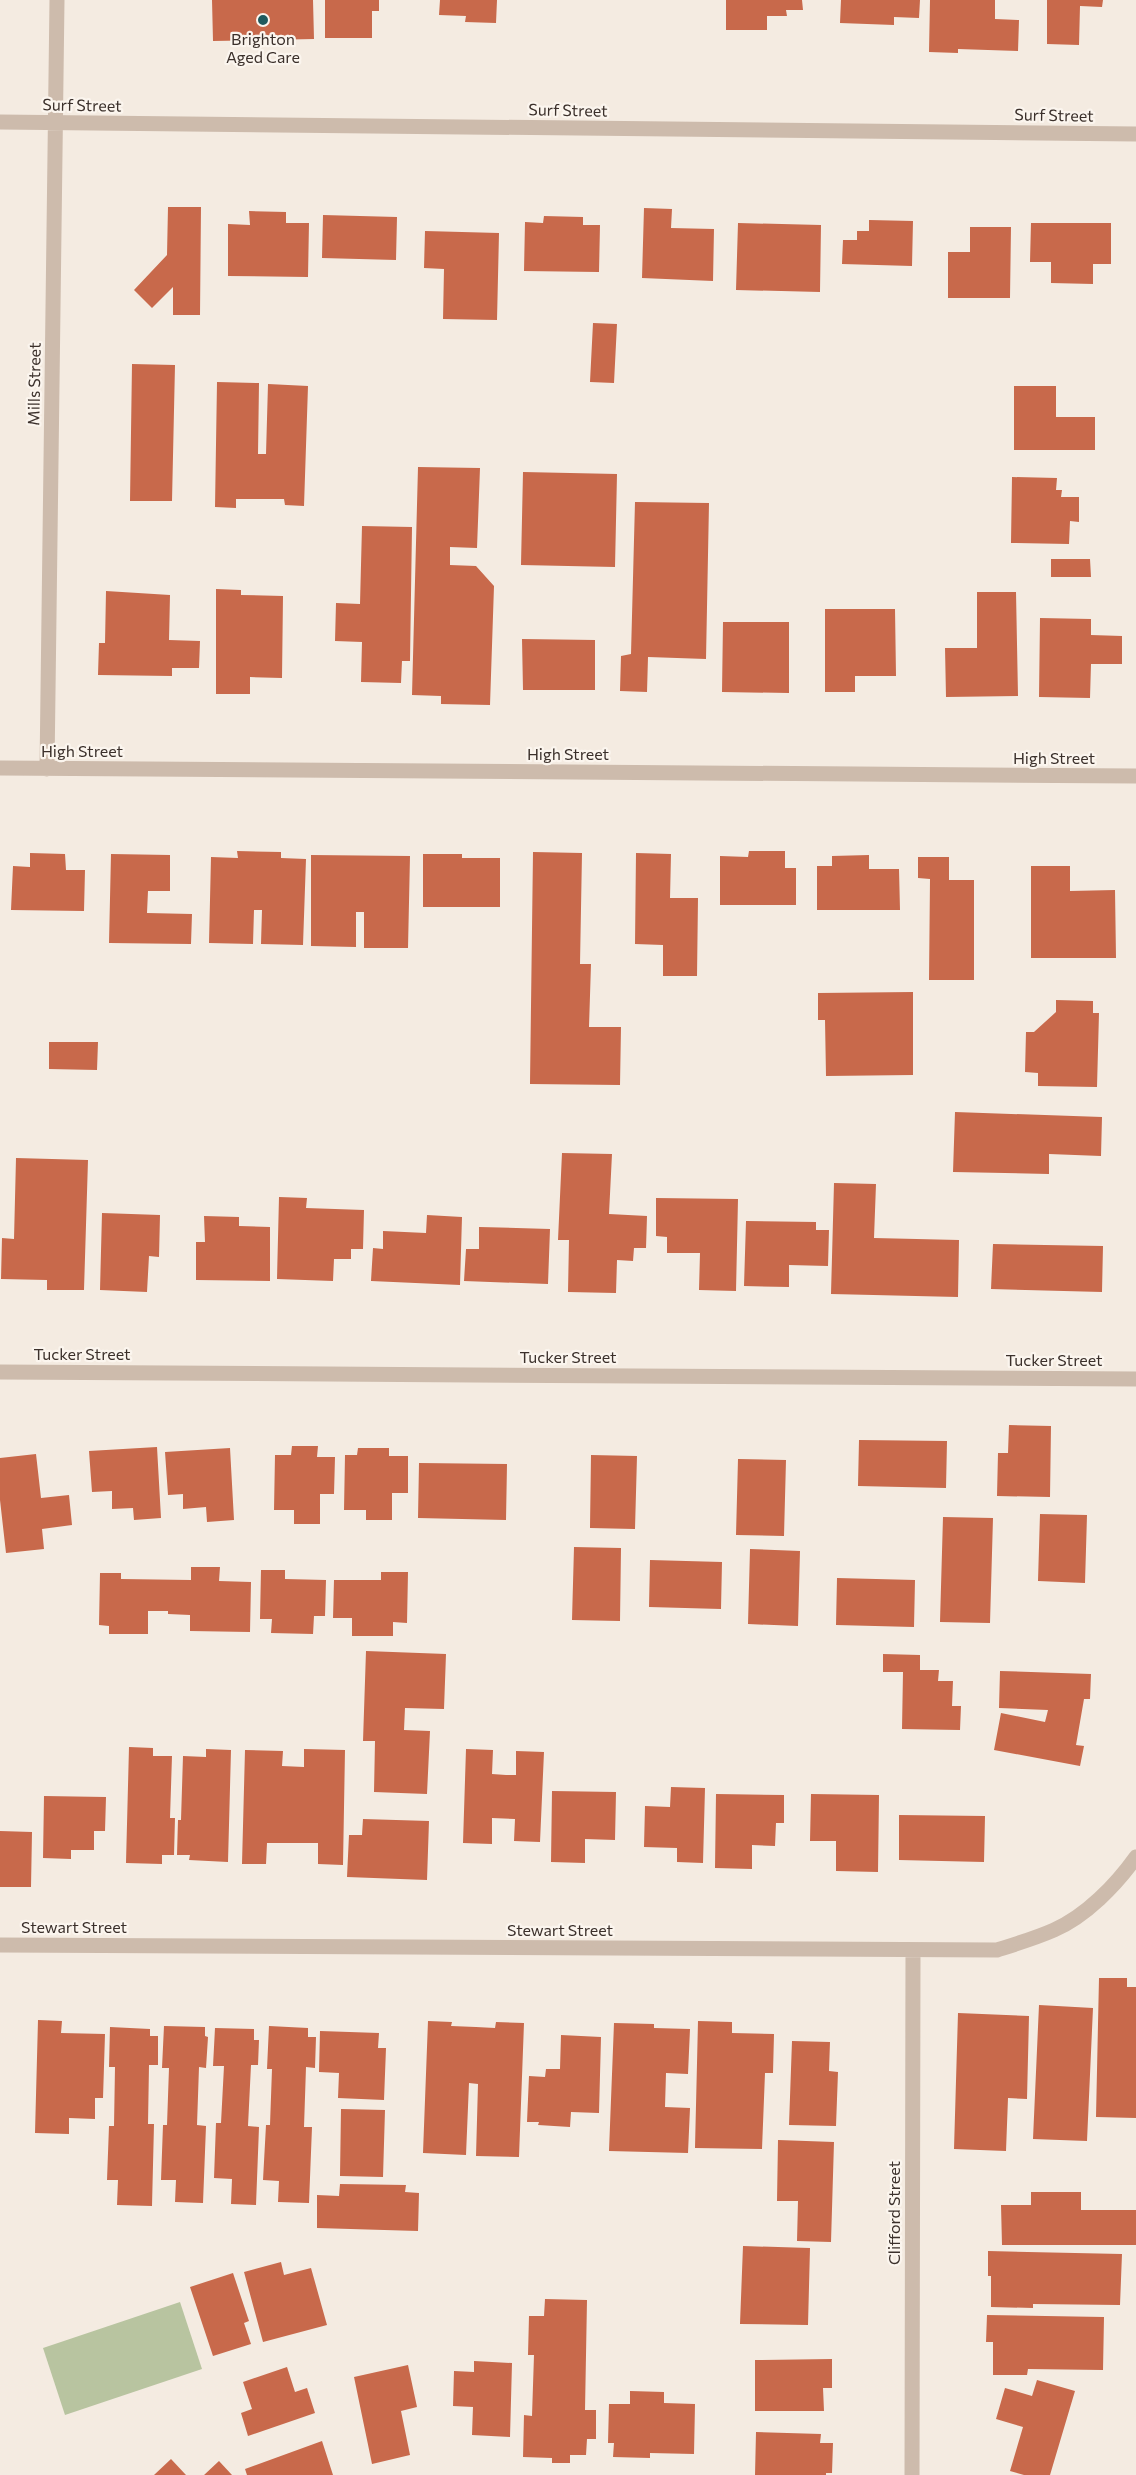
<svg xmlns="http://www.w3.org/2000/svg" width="1136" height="2475" viewBox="0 0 1136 2475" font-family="Commissioner,sans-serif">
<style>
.green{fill:#b8c4a0}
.building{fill:#c8694b}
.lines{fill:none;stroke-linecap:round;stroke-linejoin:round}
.minor{stroke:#cdbbac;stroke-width:15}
.poi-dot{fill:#1f5a5e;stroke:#fbf5ee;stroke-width:2}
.labels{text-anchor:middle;stroke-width:4.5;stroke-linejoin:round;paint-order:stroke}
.poi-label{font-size:16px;fill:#3b302b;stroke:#fbf5ee}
.street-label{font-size:16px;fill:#3b302b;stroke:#fbf5ee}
</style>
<rect width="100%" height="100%" fill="#f4ebe1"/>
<path class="green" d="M180,2302L202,2369L65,2415L43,2348Z"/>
<path class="building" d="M212,0H313L314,39L213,41Z
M325,0H379V11H372V38H325Z
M440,0H497L496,23L465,22L466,16L439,15Z
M726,0H802L803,10H786L787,16H767V30H726Z
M841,0H920L919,18L894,17V25L840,23Z
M930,0H995V19L1019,20L1018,51L958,49V53L929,52Z
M1047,0H1103L1102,7L1080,6L1079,45L1047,44Z
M168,207H201L200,315H173V287L152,308L134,290L167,255Z
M644,208L672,209L671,228L714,229L713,281L642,278Z
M249,211L286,212V223H309L308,277L228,276V224L250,225Z
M323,215L397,217L396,260L322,258Z
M544,216L583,217V225H600L599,272L524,271L525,222L543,223Z
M869,220L913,221L912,266L842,264L843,240H857V231H869Z
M738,223L821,225L820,292L736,290Z
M1031,223H1111V264H1093V284L1051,283V262H1030Z
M970,227H1011L1010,298H948V252H970Z
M425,231L499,233L497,320L443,319L444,269L424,268Z
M593,323L617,324L614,383L590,382Z
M132,364L175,365L172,501H130Z
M217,382L259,383L258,454H266L268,384L308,386L304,506L285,505L284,499H236V508L215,507Z
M1014,386H1056V417H1095V450H1014Z
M418,467L480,468L477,548L450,547V565L476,566L494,586L490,705L441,704V696L412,695Z
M523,472L617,474L615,567L521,565Z
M1012,477L1057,478L1056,490H1062L1061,497H1079V522L1070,521L1069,544L1011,543Z
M635,502L709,503L706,659L648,657L647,692L620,691L621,656L631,654Z
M362,526L412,527L410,661H402L401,683L361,682L362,642L335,641L336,603L360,604Z
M1051,559H1090L1091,577H1051Z
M216,589L241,590V595L283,596L282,678L250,677V694H216Z
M106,591L170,595L169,640L200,641L199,668H172V676L98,675L99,643H105Z
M977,592H1016L1018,696L946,697L945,648H977Z
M825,609H895L896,676H855V692H825Z
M1040,618L1091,619V635L1122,636V664H1091L1090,698L1039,697Z
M723,622H789V693L722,692Z
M522,639L595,640V690H523Z
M237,851L281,852V858L306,859L303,945L261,944L262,910H254L253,944L209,943L211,857L238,858Z
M749,851H785V868H796V905H720V856L748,857Z
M533,852L582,853L580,964H591L589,1027H621L620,1085L530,1084Z
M30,853L65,854L66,870H85L84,911L11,910L13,866L30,867Z
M636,853L671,854L670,898H698L697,976H663V945L635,944Z
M111,854L170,855V891H148L147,913L192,914L191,944L109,943Z
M423,854H462V858H500V907H423Z
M311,855L410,856L408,948H364V912H356V947L311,946Z
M869,855V869H899L900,910H817V866H832V856Z
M918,857H949V880H974V980H929L930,879L918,878Z
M1031,866H1070V891L1115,890L1116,958H1031Z
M913,992V1075L826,1076L825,1020H818V993Z
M1056,1000L1093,1001V1013H1099L1097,1087L1038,1086V1073L1025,1072L1026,1032H1034L1056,1012Z
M49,1042H98L97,1070L49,1069Z
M955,1112L1102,1117L1101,1156L1049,1154V1174L953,1172Z
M562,1153L612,1154L609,1214L647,1216L646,1248H634L633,1261L617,1260L616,1293L568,1292L569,1240H558Z
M16,1158L88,1160L84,1290H47V1280L1,1279L2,1238L14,1239Z
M834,1183L876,1184L874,1238L959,1240L958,1297L831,1294Z
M279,1197L307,1198L306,1208L364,1210L363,1249H351V1259H334L333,1281L277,1279Z
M656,1198L738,1199L736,1291L699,1290L700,1253H667V1237L656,1236Z
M102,1213L160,1215L159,1257L149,1256L147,1292L100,1290Z
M427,1215L462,1217L460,1285L371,1281L373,1248L383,1249V1231L426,1233Z
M204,1216L239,1217V1226L270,1227V1281L196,1280V1242H205Z
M746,1221L816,1222V1230H829L828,1266L789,1265V1287L744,1286Z
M479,1227L550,1229L548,1284L464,1281L466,1249H479Z
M993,1244L1103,1246L1102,1292L991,1289Z
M1009,1425L1051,1426L1050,1497L997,1496L998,1453H1008Z
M859,1440L947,1441L946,1488L858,1486Z
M292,1446H318L317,1457H335L334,1494H320V1524H294V1510H274L275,1455H291Z
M157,1447L161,1518L134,1520L133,1508L112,1509V1491L92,1492L89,1451Z
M230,1448L234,1520L207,1522L206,1507L183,1509V1494L168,1495L165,1452Z
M358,1448H389V1456H408V1493H392V1520H366V1510H344L345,1455H357Z
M36,1454L41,1498L69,1495L72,1525L42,1529L44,1549L6,1553L0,1500V1458Z
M591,1455L637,1456L635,1529L590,1528Z
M738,1459L786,1460L784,1536L736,1535Z
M419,1463L507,1464L506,1520L418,1518Z
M1040,1514L1087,1515L1085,1583L1038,1581Z
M943,1517L993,1518L990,1623L940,1622Z
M574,1547L621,1548L620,1621L572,1620Z
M750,1549L800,1551L798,1626L748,1624Z
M650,1560L722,1562L721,1609L649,1607Z
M191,1567H220L219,1581L251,1582L250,1632L190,1631V1615L168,1614V1611H148V1634H109V1626L99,1625L100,1573H121V1579L191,1580Z
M261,1570H285V1579L326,1580L325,1616H314L313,1634L271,1633L272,1619H260Z
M381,1572H408L407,1623L393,1622V1636H352V1618H333L334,1580H381Z
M837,1578L915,1580L914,1627L836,1625Z
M366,1651L446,1654L444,1709L405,1708L404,1730L430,1731L427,1794L374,1792L375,1741H363Z
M883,1654L920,1655V1670H939L938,1681H953L952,1706H961L960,1730L902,1729L903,1672H883Z
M1000,1671L1091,1674L1090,1699H1084L1076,1745L1084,1746L1080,1766L994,1750L1001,1713L1045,1722L1048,1710L999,1708Z
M129,1747L153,1748V1756H172L170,1818H175L174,1855H162V1864L126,1863Z
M206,1749L231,1750L228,1862L189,1860L190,1855H177L178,1820H181L183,1756L206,1757Z
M304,1749L345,1750L343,1865L318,1864V1843H267L266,1864H242L245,1750L283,1751L282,1766L304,1767Z
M466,1749L493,1750L492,1774L506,1775H516V1751L544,1752L540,1842L514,1841L515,1819L492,1818V1844L463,1843Z
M671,1787L705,1788L703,1863L677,1862V1848L644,1847L645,1806L670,1807Z
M552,1791L616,1792L615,1840L585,1839V1863L551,1862Z
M716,1794L784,1795V1823H776L775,1846L752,1845V1869L715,1868Z
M811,1794L879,1795L878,1872L836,1871V1841H810Z
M44,1796L106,1797L105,1831H94V1850H71V1859L43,1858Z
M899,1815L985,1816L984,1862L899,1860Z
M363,1819L429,1821L427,1880L347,1877L349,1835H362Z
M0,1831L32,1832L31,1887H0Z
M1099,1978H1127V1987H1136V2118L1096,2117Z
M1039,2005L1093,2008L1087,2141L1033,2139Z
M958,2013L1029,2016L1027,2099L1008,2098L1006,2151L954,2149Z
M38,2020L62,2021L61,2033L105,2034L103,2098H95V2119L69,2118V2134L35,2133Z
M428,2021L452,2022L451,2026L476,2027L495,2028L496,2022L524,2023L519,2157L476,2156L478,2084L469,2083L466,2155L423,2153Z
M698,2021L732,2022V2033L774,2034L773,2073H765L762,2149L695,2148Z
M614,2023L654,2024V2028L690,2029L688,2074L666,2073L665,2107L690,2108L688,2153L609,2151Z
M164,2026L205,2027V2036L208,2037L206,2068L199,2067L197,2125L206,2126L203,2203L175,2202L176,2180H161L163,2125H167L169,2068H162Z
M269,2026L308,2028V2037H316L315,2068L306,2067L304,2127H312L309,2203L278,2202L279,2181L263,2180L266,2125H270L272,2069H267Z
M110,2027L150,2029V2036H158V2065H149L148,2124H154L152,2206L117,2205L118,2180H107L109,2126H114L115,2067H109Z
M215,2028L254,2029V2040H259L258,2065H251L248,2126L259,2127L256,2205L231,2204L232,2179L214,2178L216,2123H221L224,2066H213Z
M320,2031L379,2033L378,2048H386L384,2100L338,2098L339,2073L319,2072Z
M561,2035L601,2037L599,2113L571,2112L570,2127L538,2125L539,2122H527L529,2076L545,2077L546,2069H560Z
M792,2041L830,2042L829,2071L838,2072L836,2126L789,2125Z
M341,2109L385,2110L383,2177L340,2176Z
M778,2140L834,2142L831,2242L797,2241L798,2201H777Z
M340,2184L406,2185L405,2192L419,2193L418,2231L317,2228V2195L339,2196Z
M1031,2192H1081V2210H1136V2245H1002L1001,2205H1031Z
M743,2246L810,2248L808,2325L740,2324Z
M988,2251L1122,2254L1120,2305L1033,2304V2308L991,2307V2276H988Z
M281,2262L284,2275L311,2268L327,2325L263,2342L244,2272Z
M233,2273L249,2321L244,2323L251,2344L213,2356L190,2287Z
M545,2299L587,2300L585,2410H596V2439H587L586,2455H570V2463H552V2458L523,2457L524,2415L532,2416L534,2355H528L529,2316H544Z
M987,2315L1104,2317L1103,2370L1028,2369L1027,2375H993V2342H986Z
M832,2359V2388H823L824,2411H755V2360Z
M474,2361L512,2363L510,2437L472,2435L473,2407L453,2406L454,2371L474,2372Z
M408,2365L417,2407L401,2411L410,2455L372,2464L354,2377Z
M287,2367L295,2392L307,2388L315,2413L248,2436L241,2413L252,2409L243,2382Z
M1037,2380L1075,2391L1050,2475H1024L1010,2471L1023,2427L996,2419L1005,2388L1032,2396Z
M630,2391L664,2392V2403L695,2404L694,2454L650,2453V2458L613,2457L614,2443H608L609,2404H630Z
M756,2432L821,2434L820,2443H833L832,2473H826V2475H755Z
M322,2441L333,2475H247L245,2469Z
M171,2459L186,2475H154Z
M219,2461L232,2475H204Z"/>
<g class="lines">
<path class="minor" d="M0,122L1136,134
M0,768L1136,776
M47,769L57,0
M0,1372L1136,1379
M0,1945L997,1950C1016,1944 1036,1938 1054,1930C1086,1916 1116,1885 1136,1857
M912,2475L913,1950"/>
</g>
<circle class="poi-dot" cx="263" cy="20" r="6"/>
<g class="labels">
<g class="poi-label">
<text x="263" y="45">Brighton<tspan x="263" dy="18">Aged Care</tspan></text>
</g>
<g class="street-label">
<text transform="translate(82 105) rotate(1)" y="6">Surf Street</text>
<text transform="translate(568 110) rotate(1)" y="6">Surf Street</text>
<text transform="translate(1054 115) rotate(1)" y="6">Surf Street</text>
<text transform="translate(34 384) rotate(-89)" y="6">Mills Street</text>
<text x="82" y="757">High Street</text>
<text x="568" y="760">High Street</text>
<text x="1054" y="764">High Street</text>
<text x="82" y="1360">Tucker Street</text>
<text x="568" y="1363">Tucker Street</text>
<text x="1054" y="1366">Tucker Street</text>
<text x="74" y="1933">Stewart Street</text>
<text x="560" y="1936">Stewart Street</text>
<text transform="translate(894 2213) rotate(-90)" y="6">Clifford Street</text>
</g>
</g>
</svg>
